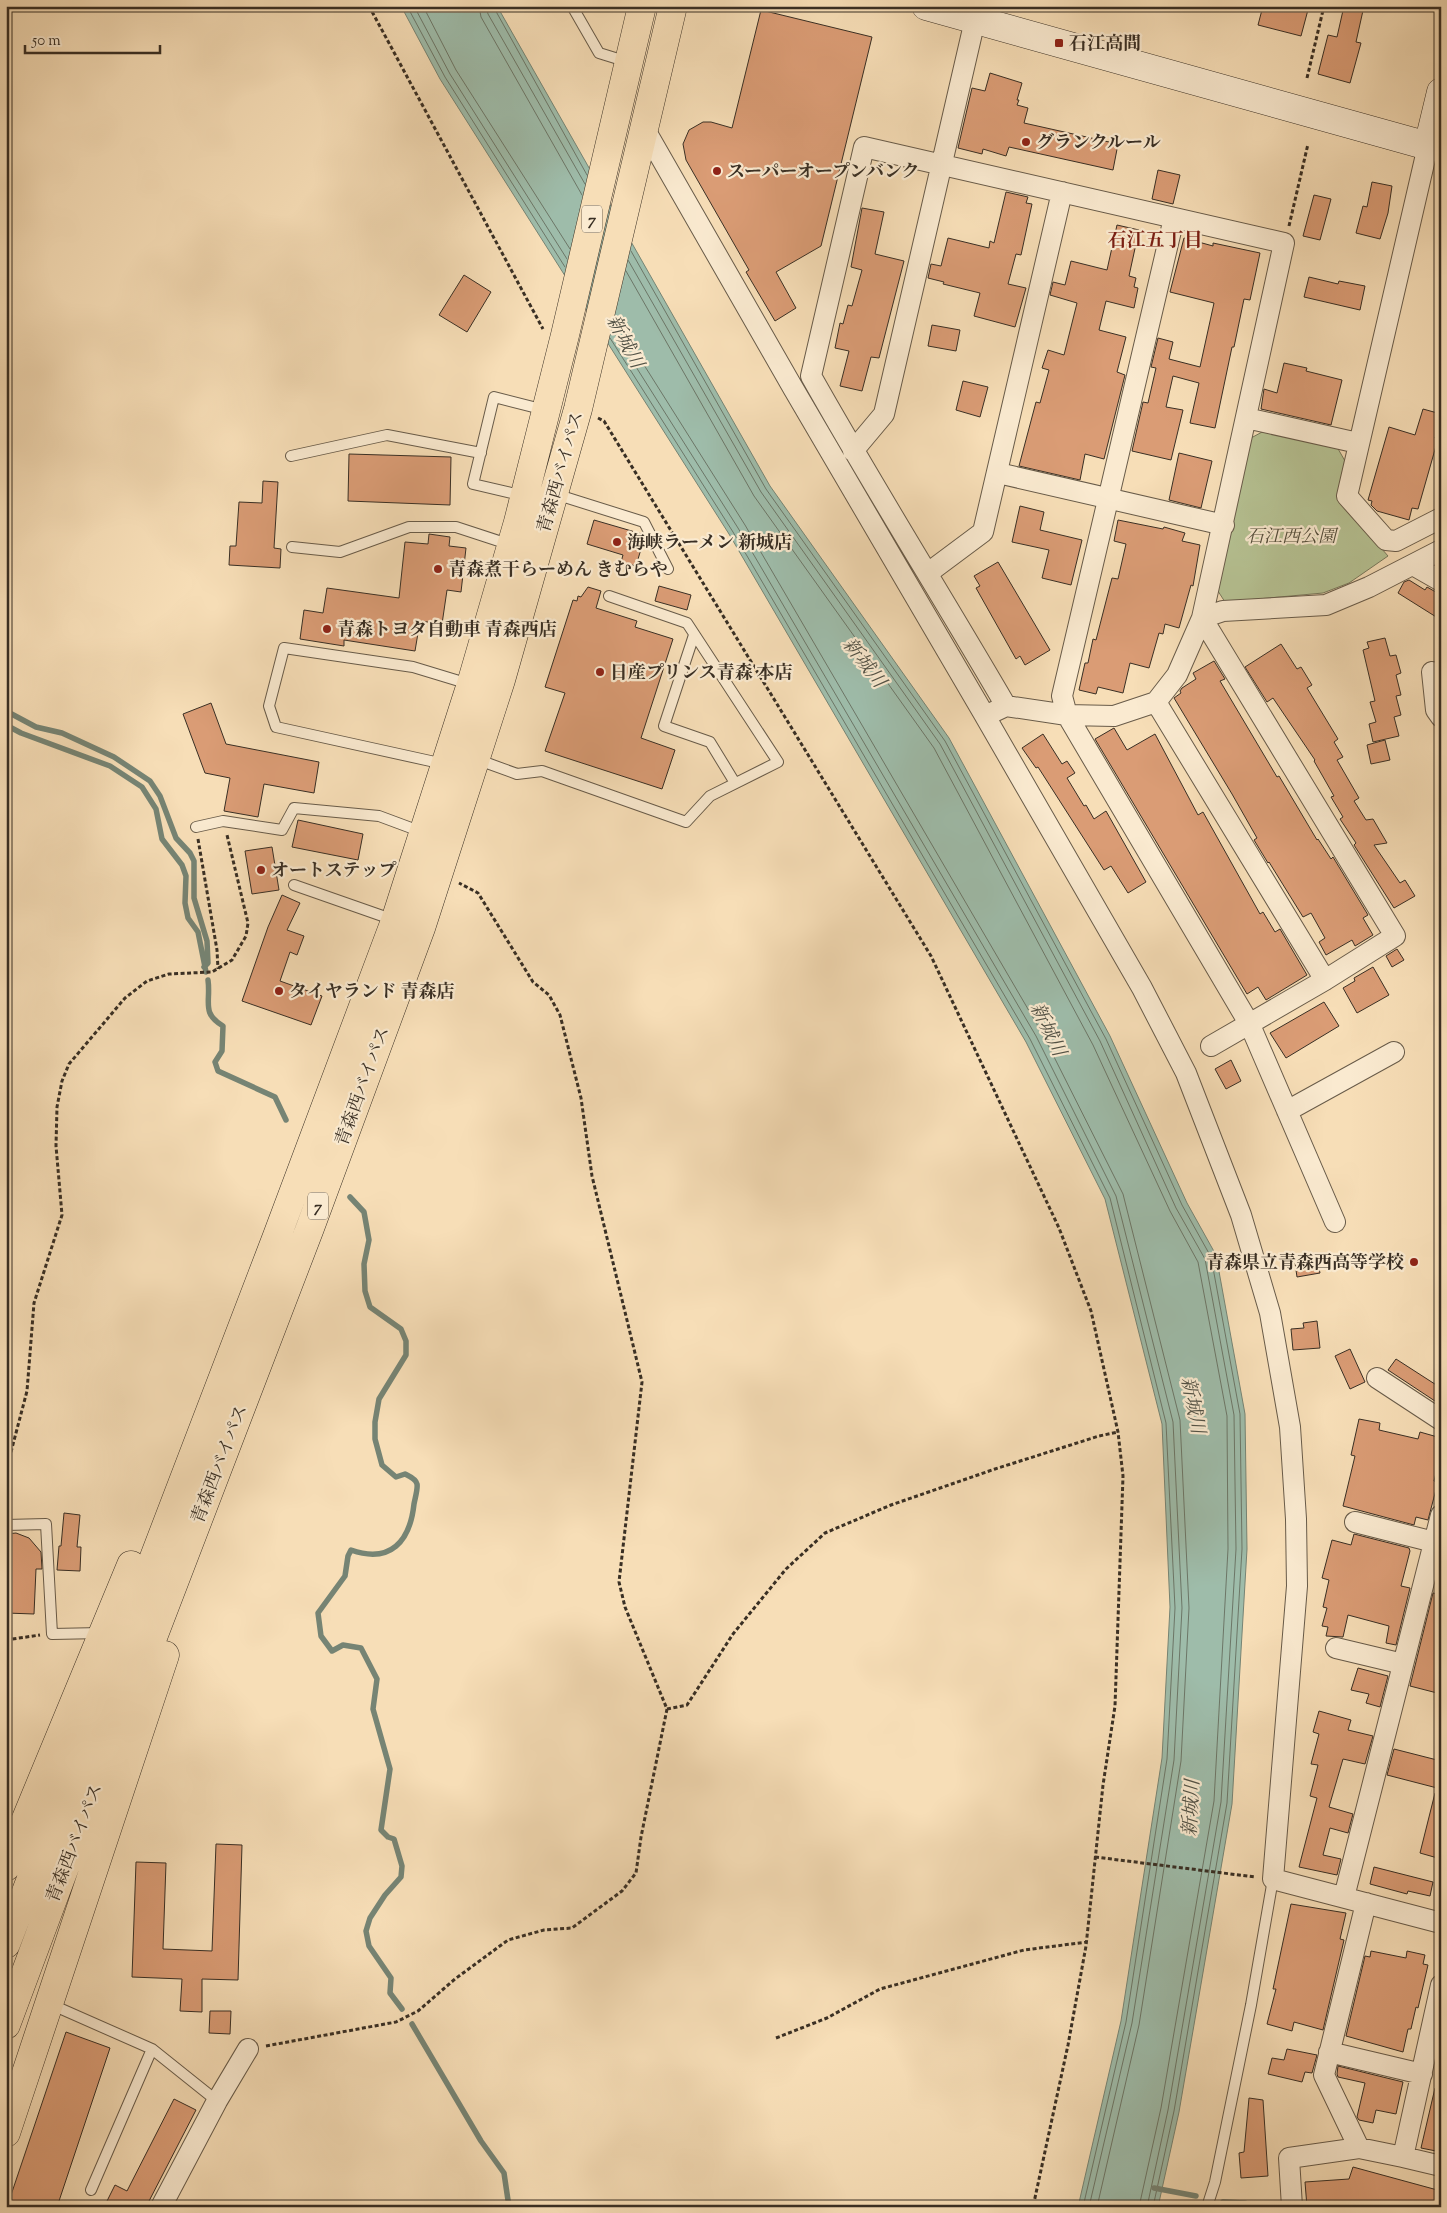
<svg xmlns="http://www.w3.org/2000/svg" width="1447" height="2213" viewBox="0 0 1447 2213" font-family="'Sorts Mill Goudy','Noto Serif JP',serif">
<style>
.green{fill:#b6c293;stroke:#78785c}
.water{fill:#9ebcaa;stroke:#768474}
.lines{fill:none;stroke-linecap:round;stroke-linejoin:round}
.shore{stroke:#6c7667;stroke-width:1}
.stream{stroke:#768474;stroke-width:5.5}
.building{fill:#da9c75;stroke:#392f24}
.lane-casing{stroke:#685b49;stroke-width:12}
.street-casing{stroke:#685b49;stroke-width:22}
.secondary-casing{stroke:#392f24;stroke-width:29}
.highway-casing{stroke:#392f24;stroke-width:29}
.path{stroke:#392f24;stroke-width:3;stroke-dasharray:4 2.5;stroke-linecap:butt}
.lane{stroke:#faead0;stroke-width:10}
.street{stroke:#faead0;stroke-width:20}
.secondary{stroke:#faead0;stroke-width:28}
.highway{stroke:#f7deb7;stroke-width:28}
.poi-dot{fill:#8f2418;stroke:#faead0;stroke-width:2}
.labels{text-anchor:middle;stroke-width:4.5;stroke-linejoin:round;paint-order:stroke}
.shield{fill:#faead0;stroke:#736758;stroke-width:1}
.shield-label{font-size:16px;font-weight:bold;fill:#392f24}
.poi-label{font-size:18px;font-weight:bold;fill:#392f24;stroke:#faead0;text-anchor:start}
.street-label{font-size:18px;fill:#392f24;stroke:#faead0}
.park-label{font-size:18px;font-style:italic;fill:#524c3a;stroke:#faead0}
.neighbourhood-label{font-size:19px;font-weight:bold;fill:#7a1f14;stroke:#faead0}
.water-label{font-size:19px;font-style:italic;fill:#525246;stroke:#faead0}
</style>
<rect width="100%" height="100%" fill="#f7deb7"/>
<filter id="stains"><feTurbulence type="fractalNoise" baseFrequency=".004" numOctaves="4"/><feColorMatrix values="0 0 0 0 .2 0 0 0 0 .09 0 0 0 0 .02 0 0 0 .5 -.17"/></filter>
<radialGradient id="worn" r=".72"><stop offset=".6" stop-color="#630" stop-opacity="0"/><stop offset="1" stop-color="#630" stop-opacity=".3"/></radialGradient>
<path class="green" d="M1264,431L1337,447L1345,461L1337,497L1388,556L1349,583L1323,593L1225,602L1216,588L1251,438Z"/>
<path class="water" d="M401,6H497L770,486L949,738L1110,1036L1187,1203L1216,1255L1245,1414L1247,1549L1232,1804L1179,2112L1158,2207H1078L1121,2021L1162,1758L1170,1607L1162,1424L1105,1199L1026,1042L729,534L440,79Z
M1439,1284H1441V1355H1438Z"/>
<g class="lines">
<path class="shore" d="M407,6L445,77L565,267
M414,6L450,74L567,259
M423,6L456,70L570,249
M479,6L481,17L582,195
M486,6L488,14L585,184
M493,6L587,175
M631,251L766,489L945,741L1106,1039L1182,1205L1211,1257L1240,1414L1242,1549L1227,1803L1174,2111L1153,2207
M628,260L761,492L940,744L1100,1041L1176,1208L1205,1259L1234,1415L1236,1549L1221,1802L1168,2110L1147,2207
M626,271L754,496L934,748L1093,1045L1170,1211L1198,1262L1227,1416L1228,1549L1214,1801L1161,2108L1139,2207
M615,319L745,525L1042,1033L1123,1194L1180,1420L1189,1608L1181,1761L1139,2025L1097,2207
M612,329L738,528L1036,1036L1116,1196L1173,1422L1182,1608L1174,1760L1132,2023L1089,2207
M610,338L733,532L1030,1039L1110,1198L1166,1423L1175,1608L1167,1759L1126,2022L1083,2207"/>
<path class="stream" d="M6,711L36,727L62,733L114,757L150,781L160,796L176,838L190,853L194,861V898L207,941L208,963L204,967
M6,725L21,733L110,766L142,787L156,809L162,839L182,865L186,876L185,903L188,918L198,932L206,972
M208,980C211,1002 201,1013 223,1026L222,1051L215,1062L218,1071L275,1097L286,1120
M350,1197L364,1212L369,1240L364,1264L365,1291L370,1307L401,1329L406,1341V1355L379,1399L375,1422V1439L382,1465L396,1477L405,1474C409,1476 416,1479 417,1484C418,1489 415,1498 414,1504C410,1541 391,1564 351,1550L348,1556L345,1576L318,1613L321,1636L332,1651L343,1645L361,1648L377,1679L373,1709L390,1769L381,1830L388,1837L394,1839L402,1866L401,1877L385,1895L370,1918L366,1931L369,1946L391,1978L390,1993L402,2009
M412,2024L481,2141L504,2173L509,2207
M1154,2188L1196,2196
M1223,2202L1245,2203V2207"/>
</g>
<path class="building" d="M1263,6H1309L1301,36L1258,25Z
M1344,6H1364L1356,42L1361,43L1350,83L1318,74L1328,35L1337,37Z
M761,10L872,37L821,246L776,272L796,308L775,321L746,272L749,270L686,160L683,144L689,130L703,122H711L732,128Z
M990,73L1022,83L1017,100H1019L1017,105L1028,108L1024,123L1118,144L1113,170L1009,147L1006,156L983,149L982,154L958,148L972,88L985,91Z
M1158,170L1180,175L1173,204L1152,199Z
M1372,182L1392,186L1388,213L1380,239L1356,233L1363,206L1367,207Z
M1006,192L1028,197L1026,203L1032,204L1021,255L1016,254L1008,284L1026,288L1015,327L974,316L980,293L943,284L944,282L928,278L931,264L941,266L948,238L989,248L990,241L994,243Z
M1314,195L1331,199L1320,240L1303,236Z
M862,208L884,212L875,254L904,261L879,358L871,357L862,391L840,386L849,351L835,348L840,323L843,324L848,305L852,306L862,270L851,267Z
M1117,225L1139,230L1129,276L1136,278L1134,287L1138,288L1134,308L1106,301L1099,330L1126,337L1117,372L1125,375L1104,459L1085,454L1080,480L1019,466L1036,402L1040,403L1049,370L1042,368L1048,350L1064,355L1077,303L1050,295L1053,282L1065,285L1071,261L1107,270Z
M1184,238L1213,246V243L1260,253L1250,300L1244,299L1234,347H1232L1215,428L1190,423L1199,383L1173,376L1166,407L1183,410L1171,460L1132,451L1143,402L1148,403L1156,368L1151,367L1158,338L1173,342L1169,359L1200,367L1214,303L1170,292Z
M464,275L491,292L467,332L439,315Z
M1309,277L1338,284L1339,281L1365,286L1360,310L1304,297Z
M932,325L960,330L956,351L928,346Z
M1284,363L1307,368L1306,371L1342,380L1331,425L1261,409L1264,389L1277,393Z
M963,381L988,387L980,417L956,410Z
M1423,409L1441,414V420L1435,438L1438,439L1418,509L1412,508L1409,520L1377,511L1371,505L1372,501L1368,500L1389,427L1415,435Z
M1179,453L1212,461L1201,508L1169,500Z
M349,454L451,457L450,505L348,501Z
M263,481L278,482L274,548L281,549L280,568L229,565L230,546H236L239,502L262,503Z
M1020,506L1044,512L1040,530L1082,540L1071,585L1042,578L1049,550L1012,542Z
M594,520L642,534L639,549H641L636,566L621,562L623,555L587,544Z
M1118,520L1163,529L1164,527L1185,533L1182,541L1200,545L1193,586L1191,585L1179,628L1165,624L1163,634L1159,633L1149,668L1130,663L1123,693L1098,687L1096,694L1079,690L1085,663H1088L1093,639L1096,640L1112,578L1118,579L1126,544L1114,541Z
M429,534L450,537L449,546L466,548L461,592L447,590L442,624L420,621L415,651L344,640V646L300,639L304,610L323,613L327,588L399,598L405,542L428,544Z
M998,562L1050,650L1025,665L1020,656L1016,659L976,588L980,586L974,576Z
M1409,580L1425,590L1427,587L1441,595V620L1398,593L1404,582Z
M659,586L691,595L687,610L655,601Z
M588,587L601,591L596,608L637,621L635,627L673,639L641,738L675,750L662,789L545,751L565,693L545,687L573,600L577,601L578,596L581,597Z
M1385,638L1390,656L1396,655L1401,673L1396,675L1401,695L1396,696L1401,715L1394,717L1399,736L1373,742L1369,724L1376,722L1370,702L1375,701L1363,650L1369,648L1367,642Z
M1281,644L1297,669L1301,667L1312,685L1307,688L1338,739L1334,742L1343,757L1337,760L1359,798L1354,801L1366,820L1373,819L1387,843L1374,845L1400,883L1405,880L1415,896L1394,908L1354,845L1356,843L1340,819L1343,817L1331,797L1334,796L1314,761L1315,760L1273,698L1267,702L1245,667Z
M1214,661L1225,679L1220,681L1277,777L1279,776L1317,840L1318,839L1331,859L1333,857L1368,915L1363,918L1373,935L1355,946L1352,940L1326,955L1319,942L1325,938L1311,913L1303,917L1269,862L1268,863L1254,840L1257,838L1232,794L1174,698L1181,693L1180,691L1182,688L1196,679L1193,673Z
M211,703L226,744L319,762L314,793L264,784L258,817L224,811L230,778L205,773L183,714Z
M1114,728L1127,750L1155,734L1198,815L1203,812L1260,914L1263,912L1275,932L1280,929L1307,975L1266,1000L1258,987L1247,994L1095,739Z
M1043,734L1062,764L1067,761L1075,773L1067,778L1084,806L1086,805L1094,819L1106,811L1146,882L1128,893L1111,866L1104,870L1038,767L1036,768L1022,748Z
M1385,740L1390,760L1371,764L1367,745Z
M298,820L363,834L358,860L292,847Z
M272,847L279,890L252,894L245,851Z
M282,895L300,903L287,930L304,936L297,955L290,952L280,981L322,996L311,1025L242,1001L268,927Z
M1397,949L1404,960L1392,967L1386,956Z
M1373,967L1389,995L1357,1013L1343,988L1355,981L1354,978Z
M1324,1002L1339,1026L1286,1058L1270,1033Z
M1231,1060L1241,1081L1226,1089L1215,1069Z
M1317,1259L1320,1273L1297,1277L1295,1263Z
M1317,1321L1320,1348L1293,1350L1291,1329L1304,1328L1303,1323Z
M1350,1349L1365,1382L1350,1389L1335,1356Z
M1396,1359L1441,1388V1405L1388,1370Z
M1359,1419L1380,1423L1379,1430L1418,1439L1420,1432L1441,1438V1453L1434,1481L1438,1482L1428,1520L1416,1517L1414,1525L1343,1506L1355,1456L1351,1455Z
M64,1513L80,1515L77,1547H81L80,1571L57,1570L59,1546H61Z
M16,1533L29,1538L41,1552L42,1569H36L34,1614L6,1613V1534Z
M1354,1534L1409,1548L1410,1551L1401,1586L1410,1588L1396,1645L1386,1643L1389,1626L1348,1615L1343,1637L1326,1636L1328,1627L1322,1626L1327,1608L1323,1607L1329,1580L1322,1578L1332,1540L1351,1545Z
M1433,1593L1441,1595V1694L1410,1686Z
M1358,1668L1388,1676L1380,1707L1366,1703L1369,1694L1351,1690Z
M1319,1711L1351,1720L1348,1730L1373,1736L1365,1764L1343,1759L1329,1807L1353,1814L1348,1833L1330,1828L1323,1855L1341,1859L1337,1875L1299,1867L1317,1798L1310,1796L1318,1765L1311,1764L1319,1734L1313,1732Z
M1394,1749L1441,1761V1789L1387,1775Z
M1435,1793H1441V1859L1420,1853Z
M216,1844L242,1845L238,1980L202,1979V2012L180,2011L182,1979L132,1977L136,1862L166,1863L163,1949L212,1951Z
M1374,1867L1433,1882L1430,1896L1408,1891L1407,1894L1370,1884Z
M1291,1904L1346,1913L1340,1939L1344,1940L1323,2030L1294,2022L1292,2031L1267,2024L1276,1989H1273Z
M1371,1951L1406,1958L1407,1951L1425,1955L1423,1964L1428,1965L1418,2008L1416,2007L1411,2029H1408L1403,2052L1346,2036L1365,1956L1370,1957Z
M210,2011H231L230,2034L209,2033Z
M66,2032L110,2048L57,2207H27L9,2201Z
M1287,2049L1317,2055L1312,2073L1305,2072L1302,2082L1268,2074L1272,2058L1284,2060Z
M1338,2066L1403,2082L1396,2114L1376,2110L1373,2123L1359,2120L1357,2117L1365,2083L1338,2077L1337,2074Z
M1435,2088L1441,2089V2152L1421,2148Z
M1249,2098L1263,2100L1268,2176L1241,2178L1239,2153L1244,2152Z
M174,2099L196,2110L148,2203L149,2207H104L115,2185L127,2191Z
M1353,2167L1441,2191L1436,2207H1307L1305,2182L1349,2179Z"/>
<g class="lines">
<defs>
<path id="lane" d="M572,6L599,53L628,62
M291,456L387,435L481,453
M555,494L644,522L668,569
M524,496L473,484L494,397L545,410
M292,547L340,552L409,527H456L511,545
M694,635L664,726L710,742L735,783
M476,759L517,774L542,771L686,822L710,796L778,762L687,623L609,596
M444,764L276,727L269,706L284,648L413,667L469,684
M196,827L223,821L282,830L294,808L379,816L422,832
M294,885L394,920
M6,1525L46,1524L52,1634L101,1633
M50,2004L152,2049L217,2101
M91,2190L152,2049
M1207,2207L1215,2182L1251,2005L1273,1879"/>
<path id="street" d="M644,128L793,388L985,716
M1428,146L1347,496L1386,540L1396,541L1441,518
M1174,218L1062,696L1067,715L1006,706L985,716L1142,988L1186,1073L1241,1215L1270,1313L1290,1427L1296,1519L1297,1586L1273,1879L1441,1923
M1246,418L1358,443
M853,451L884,414L978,7
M998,473L1224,525
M1413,565L1441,581
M928,573L983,532L1062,192
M1432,672L1436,710L1441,717
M1156,702L1325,980
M1006,706C942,596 874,488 811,376L864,147L1284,243L1202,618L1395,936L1325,980L1211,1046
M1067,715L1250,1025L1335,1222
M1067,715L1114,716L1156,702L1177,675L1202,618L1223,611L1326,605L1369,587L1441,550
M1287,1111L1394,1052
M1377,1378L1441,1420
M1355,1522L1434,1542
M1336,1648L1403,1664
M1344,1897L1441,1515
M1366,1903L1324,2075L1359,2148L1403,2157
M1441,1985L1403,2157L1441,2166
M1329,2052L1422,2074
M161,2207L217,2101L248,2049
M1292,2207L1289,2158L1359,2148"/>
<path id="secondary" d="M926,6L1428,146L1441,92"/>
<path id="highway" d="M6,1867L131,1565
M6,1944L277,1236L395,921L471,684L518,522L565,335L642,6
M6,2025L66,1864L310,1228L421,928L501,680L578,409L673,6
M6,2133L165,1655"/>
</defs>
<use href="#lane" class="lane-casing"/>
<use href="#street" class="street-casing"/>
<use href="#secondary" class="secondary-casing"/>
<use href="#highway" class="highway-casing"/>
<path class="path" d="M369,6L543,329
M1307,78L1324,6
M1289,226L1308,144
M598,418L604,421L931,956L1059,1228L1091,1311L1118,1432L1123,1476L1115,1706L1103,1785L1086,1946L1068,2045L1033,2207
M198,839L217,950L218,969
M6,1471L27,1391L34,1303L62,1215L56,1146L57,1107L62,1081L69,1064L125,998L147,981L169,974L212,972L232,960L246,936L248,923L227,835
M6,1640L40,1635
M667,1709L687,1705L733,1634L786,1569L825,1533L891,1505L995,1469L1099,1436L1118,1432
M1095,1857L1255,1877
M776,2038L827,2018L880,1989L1024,1950L1087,1942
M266,2046L396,2022L418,2011L455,1979L508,1940L544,1930L572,1928L622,1891L636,1873L641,1837L667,1709L625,1607L619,1582L642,1382L592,1176L581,1098L560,1015L549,995L533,982L478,893L459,883"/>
<use href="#lane" class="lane"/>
<use href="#street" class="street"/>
<use href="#secondary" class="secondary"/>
<use href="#highway" class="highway"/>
</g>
<g class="poi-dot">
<rect x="1054" y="38" width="10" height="10" rx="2.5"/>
<circle cx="1026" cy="142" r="5"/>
<circle cx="717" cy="171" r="5"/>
<circle cx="617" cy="542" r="5"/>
<circle cx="438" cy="569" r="5"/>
<circle cx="327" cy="629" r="5"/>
<circle cx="600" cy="672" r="5"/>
<circle cx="261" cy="870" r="5"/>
<circle cx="279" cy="991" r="5"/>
<circle cx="1414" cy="1262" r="5"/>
</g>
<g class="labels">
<g class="shield">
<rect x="582" y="205.5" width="20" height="27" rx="4"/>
<rect x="308" y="1192.5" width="20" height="27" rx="4"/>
</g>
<g class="shield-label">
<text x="592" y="225">7</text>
<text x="318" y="1212">7</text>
</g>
<g class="poi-label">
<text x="1069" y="49">石江高間</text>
<text x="1036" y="148">グランクルール</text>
<text x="727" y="177">スーパーオープンバンク</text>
<text x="627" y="548">海峡ラーメン 新城店</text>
<text x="448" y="575">青森煮干らーめん きむらや</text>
<text x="337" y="635">青森トヨタ自動車 青森西店</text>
<text x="610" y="678">日産プリンス青森 本店</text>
<text x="271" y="876">オートステップ</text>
<text x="289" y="997">タイヤランド 青森店</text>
<text x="1404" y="1268" text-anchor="end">青森県立青森西高等学校</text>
</g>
<g class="street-label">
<text transform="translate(560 472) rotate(-74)" y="6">青森西バイパス</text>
<text transform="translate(362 1086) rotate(-70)" y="6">青森西バイパス</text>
<text transform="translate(219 1464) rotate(-69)" y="6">青森西バイパス</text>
<text transform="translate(74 1843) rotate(-69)" y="6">青森西バイパス</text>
</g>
<g class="park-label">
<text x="1291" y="542">石江西公園</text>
</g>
<g class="neighbourhood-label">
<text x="1155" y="246">石江五丁目</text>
</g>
<g class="water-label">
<text transform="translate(626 341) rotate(62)" y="7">新城川</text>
<text transform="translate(865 662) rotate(52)" y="7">新城川</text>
<text transform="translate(1049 1029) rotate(64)" y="7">新城川</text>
<text transform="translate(1194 1405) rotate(79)" y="7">新城川</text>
<text transform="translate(1190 1808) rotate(-87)" y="7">新城川</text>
</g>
</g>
<rect width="1447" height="2213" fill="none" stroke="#f7deb7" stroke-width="25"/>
<rect x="8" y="8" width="1432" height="2198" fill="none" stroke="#392f24" stroke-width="2.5"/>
<rect x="12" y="12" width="1422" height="2188" fill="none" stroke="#392f24"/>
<path d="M25 45v8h135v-8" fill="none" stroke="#392f24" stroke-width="2.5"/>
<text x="32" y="45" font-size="15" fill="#392f24" stroke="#faead0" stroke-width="4" paint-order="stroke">50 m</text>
<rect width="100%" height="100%" filter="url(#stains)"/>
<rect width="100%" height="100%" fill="url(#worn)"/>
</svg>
